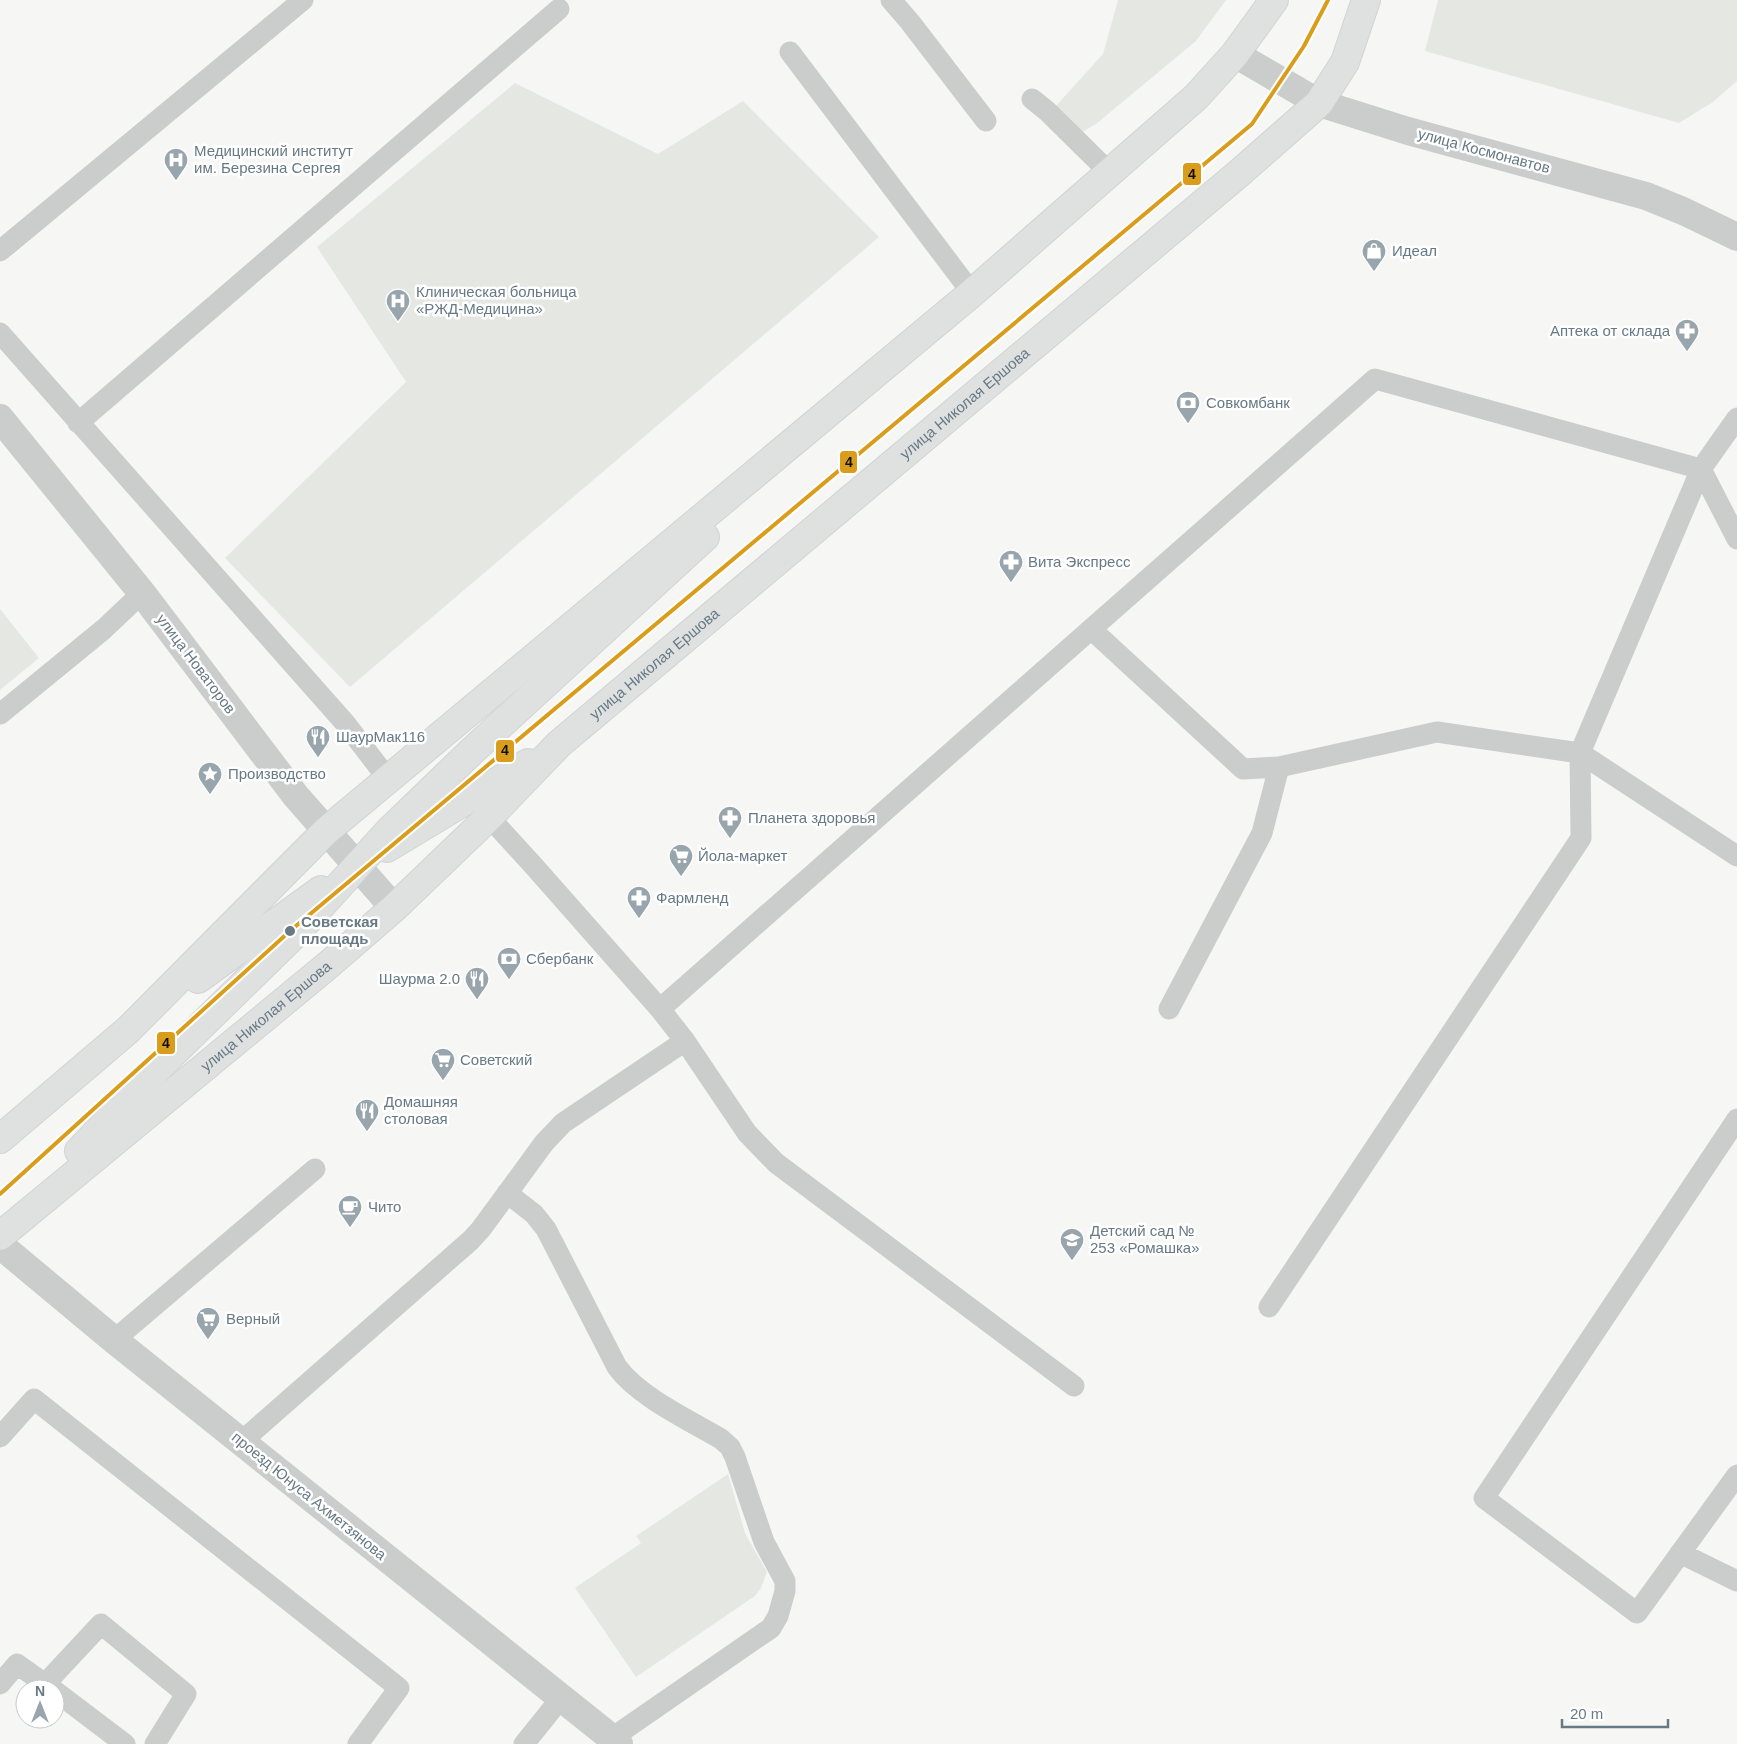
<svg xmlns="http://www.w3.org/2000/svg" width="1737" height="1744" viewBox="0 0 1737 1744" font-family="Helvetica,sans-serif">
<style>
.green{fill:#e5e8e2}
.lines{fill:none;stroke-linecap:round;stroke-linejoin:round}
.secondary-casing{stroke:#d2d3d4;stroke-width:30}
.service{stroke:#cbcccc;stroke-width:21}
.minor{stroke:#cbcccc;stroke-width:28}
.tertiary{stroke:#cbcccc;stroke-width:28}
.secondary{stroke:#dfe0e0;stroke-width:28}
.tram-1-casing{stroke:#fff;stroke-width:8}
.tram-1{stroke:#da9d1b;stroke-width:4}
.stop-dot{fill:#667985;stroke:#fff;stroke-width:2}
.labels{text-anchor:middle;stroke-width:5;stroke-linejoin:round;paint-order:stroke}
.poi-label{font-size:15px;fill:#667985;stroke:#fff;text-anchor:start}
.street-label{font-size:15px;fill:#667985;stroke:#fff}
.stop-label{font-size:15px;font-weight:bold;fill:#667985;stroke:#fff;text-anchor:start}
.line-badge{stroke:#fff;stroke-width:2}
.pale-badge-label{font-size:14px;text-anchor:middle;font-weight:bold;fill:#111}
</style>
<rect width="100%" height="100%" fill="#f6f6f5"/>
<path class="green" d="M1118,0H1226L1196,41L1096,124L1079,134L1054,108L1103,54Z
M1438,0H1737V81L1713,102L1679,123L1425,51Z
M515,83L658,154L743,101L879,237L350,687L225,558L406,382L317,247Z
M0,609L39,658L0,690Z
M728,1474L745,1533L767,1572L761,1588L755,1596L636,1677L575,1588L641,1543L636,1536Z"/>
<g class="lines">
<defs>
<g id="secondary">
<path d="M387,848L528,763"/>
<path d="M198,979L321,890"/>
<path d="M0,1139L128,1030L326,831L972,293L1196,97L1235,54L1274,0"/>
<path d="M79,1151L164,1062L298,931L389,831L472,751L705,537"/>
<path id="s1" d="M0,1236L327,966L394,908L489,817L559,744L1237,175L1319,103L1345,62L1366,0"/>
</g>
</defs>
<use href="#secondary" class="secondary-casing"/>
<path class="service" d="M891,0L910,22L986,121
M790,52L972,293
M1032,99L1047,111L1110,173
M0,251L303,0
M0,333L345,723L388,779
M78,423L559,9
M1701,469L1580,753L1737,856
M1701,469L1737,539
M1091,629L1243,769L1279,767L1437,732L1580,753L1581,838L1269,1307
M0,714L104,629L142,593
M489,817L532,864L660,1009L685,1041L747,1133L776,1163L1074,1386
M660,1009L1375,379L1701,469L1737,418
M1169,1009L1262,833L1279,767
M1737,1119L1484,1498L1637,1613L1737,1475
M507,1193L534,1214L546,1229L617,1367C639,1397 689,1420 721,1439L730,1447L735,1457L764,1542L785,1581V1591L778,1616L771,1628L612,1738
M114,1340L315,1169
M0,1437L34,1399L399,1688L358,1744
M241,1442L471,1240L481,1229L544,1143L563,1123L685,1041
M1680,1553L1737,1581
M0,1684L17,1664L52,1689
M45,1684L101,1624L186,1694L155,1744
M55,1691L125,1744
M524,1744L561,1698"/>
<path class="minor" d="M0,418L142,593L295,795L394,908
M0,1245L114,1340L619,1744"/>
<path class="tertiary" d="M1235,54L1319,103L1408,131L1646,196L1683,211L1737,237"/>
<use href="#secondary" class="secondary"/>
<defs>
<path id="tram-1" d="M0,1194L290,931L1252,124L1304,46L1328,0"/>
</defs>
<use href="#tram-1" class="tram-1-casing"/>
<use href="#tram-1" class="tram-1"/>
</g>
<defs>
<symbol id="hospital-pin" viewBox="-11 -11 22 30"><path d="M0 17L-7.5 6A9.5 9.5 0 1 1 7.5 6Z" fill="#98a5ac" stroke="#fff"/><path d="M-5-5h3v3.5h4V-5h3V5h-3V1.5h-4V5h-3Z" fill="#fff"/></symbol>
<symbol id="shop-pin" viewBox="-11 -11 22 30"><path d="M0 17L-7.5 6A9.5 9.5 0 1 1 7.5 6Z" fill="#98a5ac" stroke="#fff"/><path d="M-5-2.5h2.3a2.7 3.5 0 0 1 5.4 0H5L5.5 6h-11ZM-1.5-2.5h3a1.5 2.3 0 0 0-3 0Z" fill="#fff"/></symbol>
<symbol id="pharmacy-pin" viewBox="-11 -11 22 30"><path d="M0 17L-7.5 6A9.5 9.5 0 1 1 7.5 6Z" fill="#98a5ac" stroke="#fff"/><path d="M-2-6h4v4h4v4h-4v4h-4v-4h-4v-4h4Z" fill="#fff"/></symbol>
<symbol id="bank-pin" viewBox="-11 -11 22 30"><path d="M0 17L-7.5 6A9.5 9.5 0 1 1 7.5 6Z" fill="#98a5ac" stroke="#fff"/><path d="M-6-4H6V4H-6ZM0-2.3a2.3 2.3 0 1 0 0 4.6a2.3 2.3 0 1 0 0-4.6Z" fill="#fff"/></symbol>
<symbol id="restaurant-pin" viewBox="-11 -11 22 30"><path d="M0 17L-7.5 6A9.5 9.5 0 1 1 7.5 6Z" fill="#98a5ac" stroke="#fff"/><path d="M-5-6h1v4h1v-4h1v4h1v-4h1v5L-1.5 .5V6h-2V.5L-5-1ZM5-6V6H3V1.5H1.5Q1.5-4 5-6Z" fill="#fff"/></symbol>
<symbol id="sight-pin" viewBox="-11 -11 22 30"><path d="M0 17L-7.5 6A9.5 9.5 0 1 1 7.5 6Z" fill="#98a5ac" stroke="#fff"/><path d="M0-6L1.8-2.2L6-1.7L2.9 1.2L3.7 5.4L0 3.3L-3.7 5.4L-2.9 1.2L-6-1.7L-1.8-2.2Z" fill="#fff"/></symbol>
<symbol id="supermarket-pin" viewBox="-11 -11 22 30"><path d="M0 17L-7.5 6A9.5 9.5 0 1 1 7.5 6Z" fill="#98a5ac" stroke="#fff"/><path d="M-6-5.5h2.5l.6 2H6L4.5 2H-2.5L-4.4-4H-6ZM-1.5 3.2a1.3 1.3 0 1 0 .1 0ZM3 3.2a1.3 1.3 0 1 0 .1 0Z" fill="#fff"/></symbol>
<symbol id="cafe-pin" viewBox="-11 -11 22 30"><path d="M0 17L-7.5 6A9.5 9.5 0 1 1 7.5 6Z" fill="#98a5ac" stroke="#fff"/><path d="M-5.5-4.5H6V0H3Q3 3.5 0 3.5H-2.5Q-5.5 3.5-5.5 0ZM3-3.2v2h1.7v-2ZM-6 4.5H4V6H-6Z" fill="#fff"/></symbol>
<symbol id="school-pin" viewBox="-11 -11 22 30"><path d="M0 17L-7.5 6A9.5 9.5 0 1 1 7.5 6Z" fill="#98a5ac" stroke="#fff"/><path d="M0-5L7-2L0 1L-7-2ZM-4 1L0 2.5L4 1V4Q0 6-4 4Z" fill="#fff"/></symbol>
</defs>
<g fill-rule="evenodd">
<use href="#hospital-pin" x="162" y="146" width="28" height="38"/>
<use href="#shop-pin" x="1360" y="237" width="28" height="38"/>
<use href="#hospital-pin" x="384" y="287" width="28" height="38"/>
<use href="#pharmacy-pin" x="1673" y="317" width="28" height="38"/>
<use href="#bank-pin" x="1174" y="389" width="28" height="38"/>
<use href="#pharmacy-pin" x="997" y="548" width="28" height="38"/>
<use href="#restaurant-pin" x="304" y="723" width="28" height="38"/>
<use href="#sight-pin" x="196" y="760" width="28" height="38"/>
<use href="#pharmacy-pin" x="716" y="804" width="28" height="38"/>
<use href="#supermarket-pin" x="667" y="842" width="28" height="38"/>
<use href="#pharmacy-pin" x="625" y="884" width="28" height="38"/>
<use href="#bank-pin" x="495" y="945" width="28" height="38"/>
<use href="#restaurant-pin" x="463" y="965" width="28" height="38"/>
<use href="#supermarket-pin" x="429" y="1046" width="28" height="38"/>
<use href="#restaurant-pin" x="353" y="1097" width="28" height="38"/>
<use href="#cafe-pin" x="336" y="1193" width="28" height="38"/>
<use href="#school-pin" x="1058" y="1226" width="28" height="38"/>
<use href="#supermarket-pin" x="194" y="1305" width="28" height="38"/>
</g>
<circle class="stop-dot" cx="290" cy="931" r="6"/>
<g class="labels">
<g class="poi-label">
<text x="194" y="156">Медицинский институт<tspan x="194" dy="17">им. Березина Сергея</tspan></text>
<text x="1392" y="256">Идеал</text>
<text x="416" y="297">Клиническая больница<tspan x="416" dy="17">«РЖД-Медицина»</tspan></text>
<text x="1670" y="336" text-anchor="end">Аптека от склада</text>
<text x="1206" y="408">Совкомбанк</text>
<text x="1028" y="567">Вита Экспресс</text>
<text x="336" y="742">ШаурМак116</text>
<text x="228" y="779">Производство</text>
<text x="748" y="823">Планета здоровья</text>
<text x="698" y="861">Йола-маркет</text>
<text x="656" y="903">Фармленд</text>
<text x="526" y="964">Сбербанк</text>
<text x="460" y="984" text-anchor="end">Шаурма 2.0</text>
<text x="460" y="1065">Советский</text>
<text x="384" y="1107">Домашняя<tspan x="384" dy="17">столовая</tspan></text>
<text x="368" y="1212">Чито</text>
<text x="1090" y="1236">Детский сад №<tspan x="1090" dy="17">253 «Ромашка»</tspan></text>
<text x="226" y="1324">Верный</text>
</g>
<g class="street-label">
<text transform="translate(1484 151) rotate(15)" y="5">улица Космонавтов</text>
<text dy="5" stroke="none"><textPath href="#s1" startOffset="1275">улица Николая Ершова</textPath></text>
<text transform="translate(196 664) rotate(53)" y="5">улица Новаторов</text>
<text dy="5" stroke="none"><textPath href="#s1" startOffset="870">улица Николая Ершова</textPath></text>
<text dy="5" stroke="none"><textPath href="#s1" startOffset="345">улица Николая Ершова</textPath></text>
<text transform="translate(309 1496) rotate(39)" y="5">проезд Юнуса Ахметзянова</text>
</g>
<g class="stop-label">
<text x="301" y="927">Советская<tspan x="301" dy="17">площадь</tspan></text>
</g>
</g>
<g class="line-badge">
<rect x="1182" y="162" width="20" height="24" rx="5" fill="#da9d1b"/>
<rect x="839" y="450" width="19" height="24" rx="5" fill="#da9d1b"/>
<rect x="495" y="739" width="20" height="24" rx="5" fill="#da9d1b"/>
<rect x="156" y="1031" width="20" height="24" rx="5" fill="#da9d1b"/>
</g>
<g class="pale-badge-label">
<text x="1192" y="179">4</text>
<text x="849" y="467">4</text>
<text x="505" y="755">4</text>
<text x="166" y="1048">4</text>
</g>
<g transform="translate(40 1704)"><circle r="24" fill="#ffffff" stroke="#c2c9ce"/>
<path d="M0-4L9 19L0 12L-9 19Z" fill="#98a5ac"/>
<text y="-8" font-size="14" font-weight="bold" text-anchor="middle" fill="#667985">N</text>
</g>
<path d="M1562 1719v8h106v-8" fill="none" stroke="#667985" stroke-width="2.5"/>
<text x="1570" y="1719" font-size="15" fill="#667985" stroke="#ffffff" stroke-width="4" paint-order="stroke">20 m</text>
</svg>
